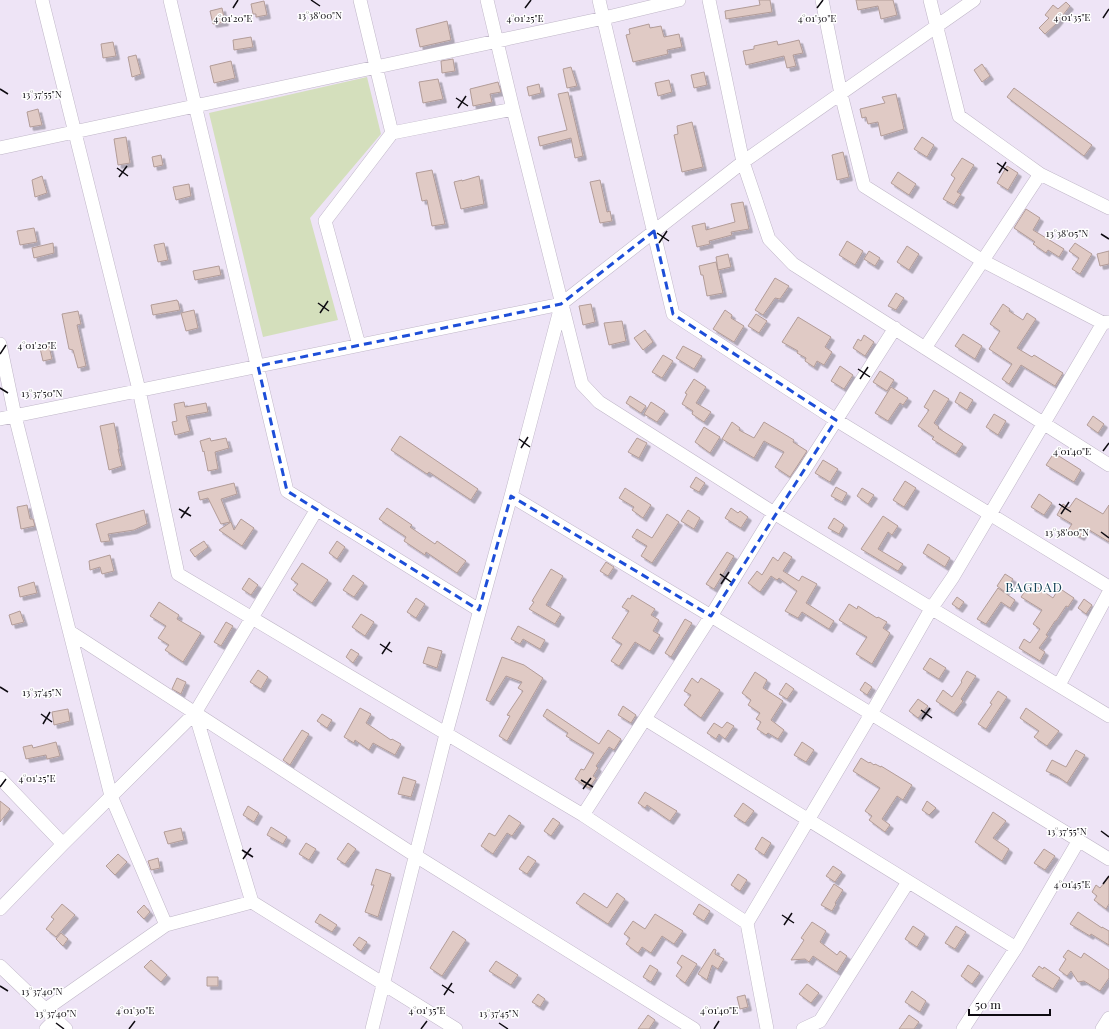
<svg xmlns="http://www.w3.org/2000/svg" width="1109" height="1029" viewBox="0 0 1109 1029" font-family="'Playfair Display',serif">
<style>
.green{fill:#d4dfbc}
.building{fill:#e0cac5;stroke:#b29c98;filter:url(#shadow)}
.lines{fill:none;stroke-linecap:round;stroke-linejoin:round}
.minor-casing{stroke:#c0b7c8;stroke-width:14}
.minor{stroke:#fff;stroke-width:13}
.marked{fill:none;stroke:#1d4ed8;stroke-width:3;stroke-dasharray:8 5;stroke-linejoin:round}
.ticks{fill:none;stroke:#0e0b11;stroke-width:1.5}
.labels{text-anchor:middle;stroke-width:3;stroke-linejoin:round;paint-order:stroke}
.quarter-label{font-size:13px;letter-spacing:1px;fill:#164358;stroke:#fff}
.ticks-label{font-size:10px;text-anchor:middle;fill:#0e0b11;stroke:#fff;stroke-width:3;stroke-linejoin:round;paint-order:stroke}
</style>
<defs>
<filter id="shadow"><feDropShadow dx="3.5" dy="3.5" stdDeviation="0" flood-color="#0004"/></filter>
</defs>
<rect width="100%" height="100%" fill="#eee4f6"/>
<path class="green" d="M367,77L381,134L310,218L338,320L263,337L209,113Z"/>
<path class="building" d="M759,0H770L772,12L726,19L725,11L760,5Z
M856,0H893L897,15L881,19L878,6L858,10Z
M264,1L267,15L256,17V14H253L251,4Z
M1066,2L1070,6L1056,24L1045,34L1039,28L1049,18L1045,15L1053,5L1058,9Z
M222,8L225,22L213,24L210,11Z
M447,21L451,40L420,47L416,29Z
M649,24L650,28L661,26L664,37L679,34L682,47L667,50L668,54L633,62L626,35L630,34L629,29Z
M251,37L253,47L234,50L233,40Z
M799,40L803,53L793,55L796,66L787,68L784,56L746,65L743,51L754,49V46L777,41L778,45Z
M113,42L116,56L103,58L101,44Z
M136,55L141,74L132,77L128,57Z
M453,59L455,71L442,73L441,61Z
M231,61L235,78L214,83L210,66Z
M982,64L990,76L982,82L974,70Z
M571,67L577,86L567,88L563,69Z
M704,72L707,85L694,88L691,75Z
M438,79L443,99L423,103L419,82Z
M669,80L672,92L658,96L655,83Z
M498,82L501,92L490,94L492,102L473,106L470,89Z
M539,84L541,93L529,96L527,87Z
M1014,88L1092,145L1084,156L1007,97Z
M568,92L583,156L575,158L571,138L540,146L538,137L567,130L558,94Z
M896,94L904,129L881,136L878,122L868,124L866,117L862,118L860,109L885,103L882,97Z
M38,109L42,125L30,127L27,112Z
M692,122L703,167L682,172L674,135L678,134L677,126Z
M126,137L130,163L118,165L114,139Z
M922,137L934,145L927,157L914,149Z
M843,152L849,177L837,180L832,155Z
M161,155L163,165L154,167L152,157Z
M962,158L974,165L957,192L961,194L954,205L943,199L955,178L951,175Z
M1007,166L1018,173L1008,190L997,183Z
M432,170L445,224L432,226L427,200L422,201L416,173Z
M898,172L916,184L909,195L891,183Z
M42,176L47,193L35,197L32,180Z
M479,176L484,204L461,209L454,182L462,180V181Z
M600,180L607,212L610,211L612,221L600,223L590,182Z
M189,184L191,196L176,200L173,187Z
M743,202L749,229L731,232L732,235L709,241L710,244L697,247L692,226L705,223L706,230L735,222L731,204Z
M1026,209L1040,218L1033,230L1064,249L1059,257L1048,250L1046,253L1033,244L1035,242L1014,228Z
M34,228L37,242L20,245L17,231Z
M847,241L863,251L855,265L839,255Z
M53,243L54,253L34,258L32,248Z
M164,243L168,260L158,262L154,245Z
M1075,243L1092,254L1080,274L1072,269L1079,258L1069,251Z
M907,246L919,254L909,270L897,262Z
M869,251L880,258L875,266L864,259Z
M1109,251V264L1100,266L1097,254Z
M728,254L731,267L718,270L716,257Z
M716,262L723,293L707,296L703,275H701L699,266Z
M219,266L221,275L195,280L193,271Z
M775,278L789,286L780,299L775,298L763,315L755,310Z
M896,293L904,298L896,310L888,306Z
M177,300V301H178L180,310L153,315L151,305Z
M591,304L595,322L583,325L579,306Z
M1003,304L1010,309L1009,311L1023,320L1027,313L1036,319L1017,348L1032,357L1034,355L1063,373L1055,386L1021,365L1009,384L1002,379L1012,364L989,349L1000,331L990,324Z
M194,310L198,328L186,331L181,313Z
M725,310L732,315L731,318L744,326L734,342L713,329Z
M78,311L81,324L77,325L86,366L78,368L73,350L69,349L62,314Z
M756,314L767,321L759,333L748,326Z
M798,317L831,337L825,347L832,352L824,365L817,361L814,367L805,361L806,358L797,353L798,351L782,342Z
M622,321L626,341L609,345L604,323Z
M645,330L653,342L643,350L634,338Z
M963,334L982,346L975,359L955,346Z
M864,335L874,342L865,356L853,348L858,339L861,341Z
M49,346L52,359L43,361L40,348Z
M683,346L702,356L694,369L676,358Z
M663,355L673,361L662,378L652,372Z
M840,366L853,375L844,389L831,381Z
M880,371L894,380L887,391L873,382Z
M694,379L706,387L696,403L711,412L704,422L692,414L693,411L682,404L687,394L685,393Z
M891,387L908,398L903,405L900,403L888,421L875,413Z
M934,390L949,399L934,423L939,427L938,428L963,444L956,454L932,439L934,437L918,426L929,410L924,407Z
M960,392L973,400L967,410L955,402Z
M630,396L646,406L641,413L626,403Z
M184,402L185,407L206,403L208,412L186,416L190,431L175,435L172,422L177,421L174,404Z
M651,402L665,411L657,422L644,414Z
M994,414L1006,421L998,435L986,427Z
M1093,416L1104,424L1098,433L1087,425Z
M732,422L740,428L739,430L754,438L764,422L794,440L793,442L807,451L790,477L775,467L784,452L764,441L754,458L722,439Z
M114,423L119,449H118L122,466L109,470L100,426Z
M704,427L720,437L710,453L695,442Z
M400,436L478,489L471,500L429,472L427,474L391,450Z
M210,438L211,441L226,438L229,448L215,452L218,469L208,471L204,451L203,452L200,441Z
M637,438L647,443L639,458L628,452Z
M1054,453L1081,470L1074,482L1046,465Z
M823,460L838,469L830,482L815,473Z
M696,477L705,483L699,492L690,487Z
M905,481L916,488L904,507L893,500Z
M234,483L237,494L221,499L230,522L221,524L208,498L200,500L198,492Z
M836,487L847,493L842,502L831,496Z
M625,488L651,505L643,518L632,510L634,507L619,498Z
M862,488L874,495L868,504L857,496Z
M1039,494L1052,503L1044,515L1031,507Z
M1076,498L1103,514L1109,505V542L1086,528L1081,537L1068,530L1072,524L1057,515L1063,504L1069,508Z
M27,505L30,519H33L35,526L21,529L17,507Z
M387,508L412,525L410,527L435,544L437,541L466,561L457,573L426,552L425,555L404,541L406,537L379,519Z
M731,508L738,513L740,511L748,517L741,528L725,518Z
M144,510L147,524L134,530L108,534L110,541L101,542L96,524Z
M688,510L700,518L694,529L681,521Z
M667,514L679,522L652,563L641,556L647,546L632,537L637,529L652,538Z
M883,516L898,526L892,535L888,532L878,549L903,564L898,571L861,549Z
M834,518L844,525L839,534L828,528Z
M241,519L254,528L242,546L219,530L231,522L234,530Z
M204,541L208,547L195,557L190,550Z
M337,541L345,547L337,559L329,553Z
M928,544L950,558L945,567L923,553Z
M727,552L734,556L714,589L706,584Z
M784,552L792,557L783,571L799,581L802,576L817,584L806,603L834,621L829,629L802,612L798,618L785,611L797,591L779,578L777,580L771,576L760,592L748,583L757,571L762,575L773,557L778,561Z
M110,555L114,571L102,574L100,567L90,570L89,561Z
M606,562L614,567L608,576L600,571Z
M302,563L328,580L312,603L293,590L298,584L291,579Z
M551,569L563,576L546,605L561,614L555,624L529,609L534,602L532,601Z
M1005,574L1013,579L1005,592L997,586Z
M353,575L364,583L354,597L343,590Z
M249,578L258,585L251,595L242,589Z
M34,582L37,593L20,597L18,587Z
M1031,583L1053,598L1059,588L1074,598L1068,607L1066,606L1056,621H1055L1046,635L1048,636L1039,648L1045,652L1040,661L1019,648L1024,639L1030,643L1040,629L1033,624L1042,610L1021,597Z
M998,588L1015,600L1010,608L1001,602L986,624L977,619Z
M632,595L655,609L651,615L659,620L653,631L660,635L650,651L635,642L619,666L611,661L622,644L612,638L629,611L622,607L628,598L630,599Z
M957,597L964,602L959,609L952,604Z
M416,598L425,604L416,618L407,612Z
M1084,599L1092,605L1086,614L1078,608Z
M159,602L179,615L177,619L201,633L183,662L165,650L169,645L158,638L166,626L150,616Z
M849,604L857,609L858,606L877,618L878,617L887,622L883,628L890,633L872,664L856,654L867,637L839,620Z
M20,611L24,622L12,625L9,615Z
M361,614L374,622L365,636L352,627Z
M685,619L692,623L671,657L665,653Z
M226,622L233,626L221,646L214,642Z
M518,626L545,640L540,649L523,639L520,644L511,639Z
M428,647L442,651L437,668L423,663Z
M351,649L359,654L353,663L346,657Z
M502,657L524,665L543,678L507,741L499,736L510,716L507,715L523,691L518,688L522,682L506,676L490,702L486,700Z
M930,658L946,668L939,679L923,669Z
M258,670L268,677L261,689L250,682Z
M967,671L976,676L961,699L963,701L954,713L936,701L943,690L952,697L962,682L961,681Z
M755,672L767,680L763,688L783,701L771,720L784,730L778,739L768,733L766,735L757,729L761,722L756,719L760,713L748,705L751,700L742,693Z
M177,678L186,682L181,694L172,689Z
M692,678L698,683L701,678L720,690L701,718L684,705L691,695L684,691Z
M865,682L872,687L867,695L860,690Z
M786,683L794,689L787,699L779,694Z
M998,691L1007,697L986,729L978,724L992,704L990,703Z
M918,699L928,706L918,718L909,711Z
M623,706L636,715L631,723L618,715Z
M360,708L371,714L366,723L391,740L392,739L401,744L395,755L373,743L369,750L355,740L354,743L344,737Z
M1026,708L1059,731L1047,746L1034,737L1039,731L1020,718Z
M68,709L70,721L54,725L52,712Z
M547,709L599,744L608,730L621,739L614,750L609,747L596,766L598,768L593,776L596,778L589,788L575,779L581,769L584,770L594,753L566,736L568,733L543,716Z
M322,714L332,720L327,728L317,721Z
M727,722L734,726L725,739L719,734L716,739L707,733L714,723L722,728Z
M302,730L309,734L290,765L283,760Z
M56,742L60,756L47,759L46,755L26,759L23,747L32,745L33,748Z
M802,742L814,750L806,762L794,755Z
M1076,750L1085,755L1067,783L1057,776L1046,771L1052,760L1066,767Z
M861,758L869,763L870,762L874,765L875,764L881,767V766L912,785L903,800L897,796L882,819L890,825L885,832L869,820L872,816L865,811L880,788L853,771Z
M403,777L416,781L411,797L398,794Z
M645,792L677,811L670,821L647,805L645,808L638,803Z
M0,801L10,809L0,822Z
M927,801L936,808L929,815L922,810Z
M743,803L754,811L745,823L734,816Z
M248,806L259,813L254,822L243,815Z
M993,812L1006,821L993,838L1009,849L1002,861L975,842Z
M509,815L521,823L512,836L507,833L493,854L481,846L489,833L495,836Z
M553,818L560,823L551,836L544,831Z
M271,827L287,837L283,844L267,835Z
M181,828L184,840L168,844L164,832Z
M762,837L771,843L764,855L755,849Z
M306,843L316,849L309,860L299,854Z
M348,843L356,849L345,864L337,859Z
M1044,849L1055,856L1045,870L1034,863Z
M118,854L127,862L115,875L106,866Z
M528,856L536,861L527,874L519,869Z
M158,858L160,868L151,870L148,861Z
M833,866L842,872L835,882L826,876Z
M376,869L391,874L378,917L365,912L374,885H371Z
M738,874L747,880L740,891L731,885Z
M1109,877V904L1106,909L1094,900L1097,896L1092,892L1096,885L1100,888Z
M834,884L843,890L835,903L836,904L832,911L821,905Z
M584,893L607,908L617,893L625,899L608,924L576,903Z
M62,904L75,915L56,937L46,929L54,919L51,917Z
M699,904L710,911L704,921L693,914Z
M144,905L150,912L144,919L137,912Z
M1078,912L1102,928V927L1109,931V945L1091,934L1090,936L1070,924Z
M320,914L337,925L332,932L315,922Z
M655,914L683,931L674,944L662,936L651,953L642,947L638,953L626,944L630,938L624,934L633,921L645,929Z
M812,922L826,931L820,942L837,955L840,951L847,956L837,972L813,956L809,962L805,959L791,960L804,940L801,938Z
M913,926L925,934L917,947L905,939Z
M956,926L966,932L955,949L945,943Z
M453,931L466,940L442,976L430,968Z
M61,933L68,939L63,946L56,939Z
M359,937L367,942L361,951L353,945Z
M714,949L716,950L715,954L724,959L718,969L712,965L707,980L698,974Z
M1068,950L1081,958L1084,953L1109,970V978L1100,991L1084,981L1078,982L1071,971L1067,976L1059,970L1066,959L1063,957Z
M682,955L697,964L685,983L676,976L682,967L677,963Z
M151,960L167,975L161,982L144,967Z
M496,961L518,975L511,985L489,971Z
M650,965L658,970L651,982L643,977Z
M968,965L980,973L972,984L961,976Z
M1039,966L1043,969L1044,967L1060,978L1053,989L1032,976Z
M207,977H218V986H207Z
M807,984L819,993L811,1003L799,994Z
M912,991L926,1001L920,1012L905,1002Z
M538,994L545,999L540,1007L532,1002Z
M745,995L748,1007L740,1009L737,997Z
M648,1015L655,1020L649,1029H638Z
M909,1015L919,1022L914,1029H899Z"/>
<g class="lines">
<defs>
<path id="minor" d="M42,0L139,390L178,574L583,815L747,923L767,1029
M170,0L287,491L479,610
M360,0L392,133
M487,0L513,109L582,384L599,402L774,513L1109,716
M599,0L673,314L836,420L1109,587
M709,0L743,162L769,239L793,264L1109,465
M822,0L841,94L864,186L983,261L1103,323L1109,322
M930,0L959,116L1040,174L1109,208
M0,148L604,18L679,0
M0,344L15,416L111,796L166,925
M359,345L325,221L392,133L513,109
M925,348L1040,174
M0,419L561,304L743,162L974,0
M511,496L711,616L1109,859
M70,632L416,856L694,1029
M1059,685L1109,592
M195,713L252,902L456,1029
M645,719L1016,948
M0,778L63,844
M583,815L711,616L774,513L803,472L895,328
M0,909L63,844L195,713L317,509
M747,923L871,714L931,609L953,577L1103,323
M0,966L66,1029
M46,1009L166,925L252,902
M46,1029L56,1019
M372,1029L446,734L511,496L561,306
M803,1029L820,1021L908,882
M963,1029L1016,948L1079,840
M1102,1029L1109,1018"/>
</defs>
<use href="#minor" class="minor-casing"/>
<use href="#minor" class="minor"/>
</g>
<path class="marked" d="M654,231L673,314L836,420L711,616L511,496L479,610L287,491L258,366L561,304Z"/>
<path class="ticks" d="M311,0L320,6M233,8L238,0M525,8L531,0M817,8L823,0M1103,18L1109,9M0,89L8,94M456,98L468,106M458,108L466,96M997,163L1008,171M117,168L128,176M999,173L1006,162M119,177L127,166M657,233L669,241M1101,234L1109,239M659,243L667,231M318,303L329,311M320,313L328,301M0,354L6,345M858,369L870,377M860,379L868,367M0,388L8,393M519,439L530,447M521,448L528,437M1103,451L1109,443M1059,504L1071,512M179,509L191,516M1061,514L1069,502M181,518L189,507M1101,532L1109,538M720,574L731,582M721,584L729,572M380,644L392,652M382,654L390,642M0,687L8,692M921,710L932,718M41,714L52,722M922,719L930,708M43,724L50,712M581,780L593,787M0,787L6,779M583,789L591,778M1101,831L1109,837M242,850L253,857M243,859L251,848M1103,884L1109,876M782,915L794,923M784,925L792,913M442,985L454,993M0,986L8,991M444,995L452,983M56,1023L64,1029M499,1023L508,1029M129,1029L135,1021M421,1029L427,1021M714,1029L719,1021"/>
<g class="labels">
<g class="quarter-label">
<text x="1034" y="592">BAGDAD</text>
</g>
</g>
<g class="ticks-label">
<text x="320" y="19">13°38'00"N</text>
<text x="1072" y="21">4°01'35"E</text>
<text x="233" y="22">4°01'20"E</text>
<text x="817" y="22">4°01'30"E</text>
<text x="525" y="22">4°01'25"E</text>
<text x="42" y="98">13°37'55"N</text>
<text x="1067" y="237">13°38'05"N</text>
<text x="37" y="349">4°01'20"E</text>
<text x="42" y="397">13°37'50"N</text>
<text x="1072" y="455">4°01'40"E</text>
<text x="1067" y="536">13°38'00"N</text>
<text x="42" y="696">13°37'45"N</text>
<text x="37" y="782">4°01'25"E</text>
<text x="1067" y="835">13°37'55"N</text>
<text x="1072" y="888">4°01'45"E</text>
<text x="42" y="995">13°37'40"N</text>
<text x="135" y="1014">4°01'30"E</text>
<text x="427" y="1014">4°01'35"E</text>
<text x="719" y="1014">4°01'40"E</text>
<text x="56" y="1017">13°37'40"N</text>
<text x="499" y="1017">13°37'45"N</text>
</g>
<path d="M969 1009v6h81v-6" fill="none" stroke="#0e0b11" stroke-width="2"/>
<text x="975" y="1009" font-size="12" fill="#0e0b11" stroke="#ffffff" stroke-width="3" paint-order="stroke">50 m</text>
</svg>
